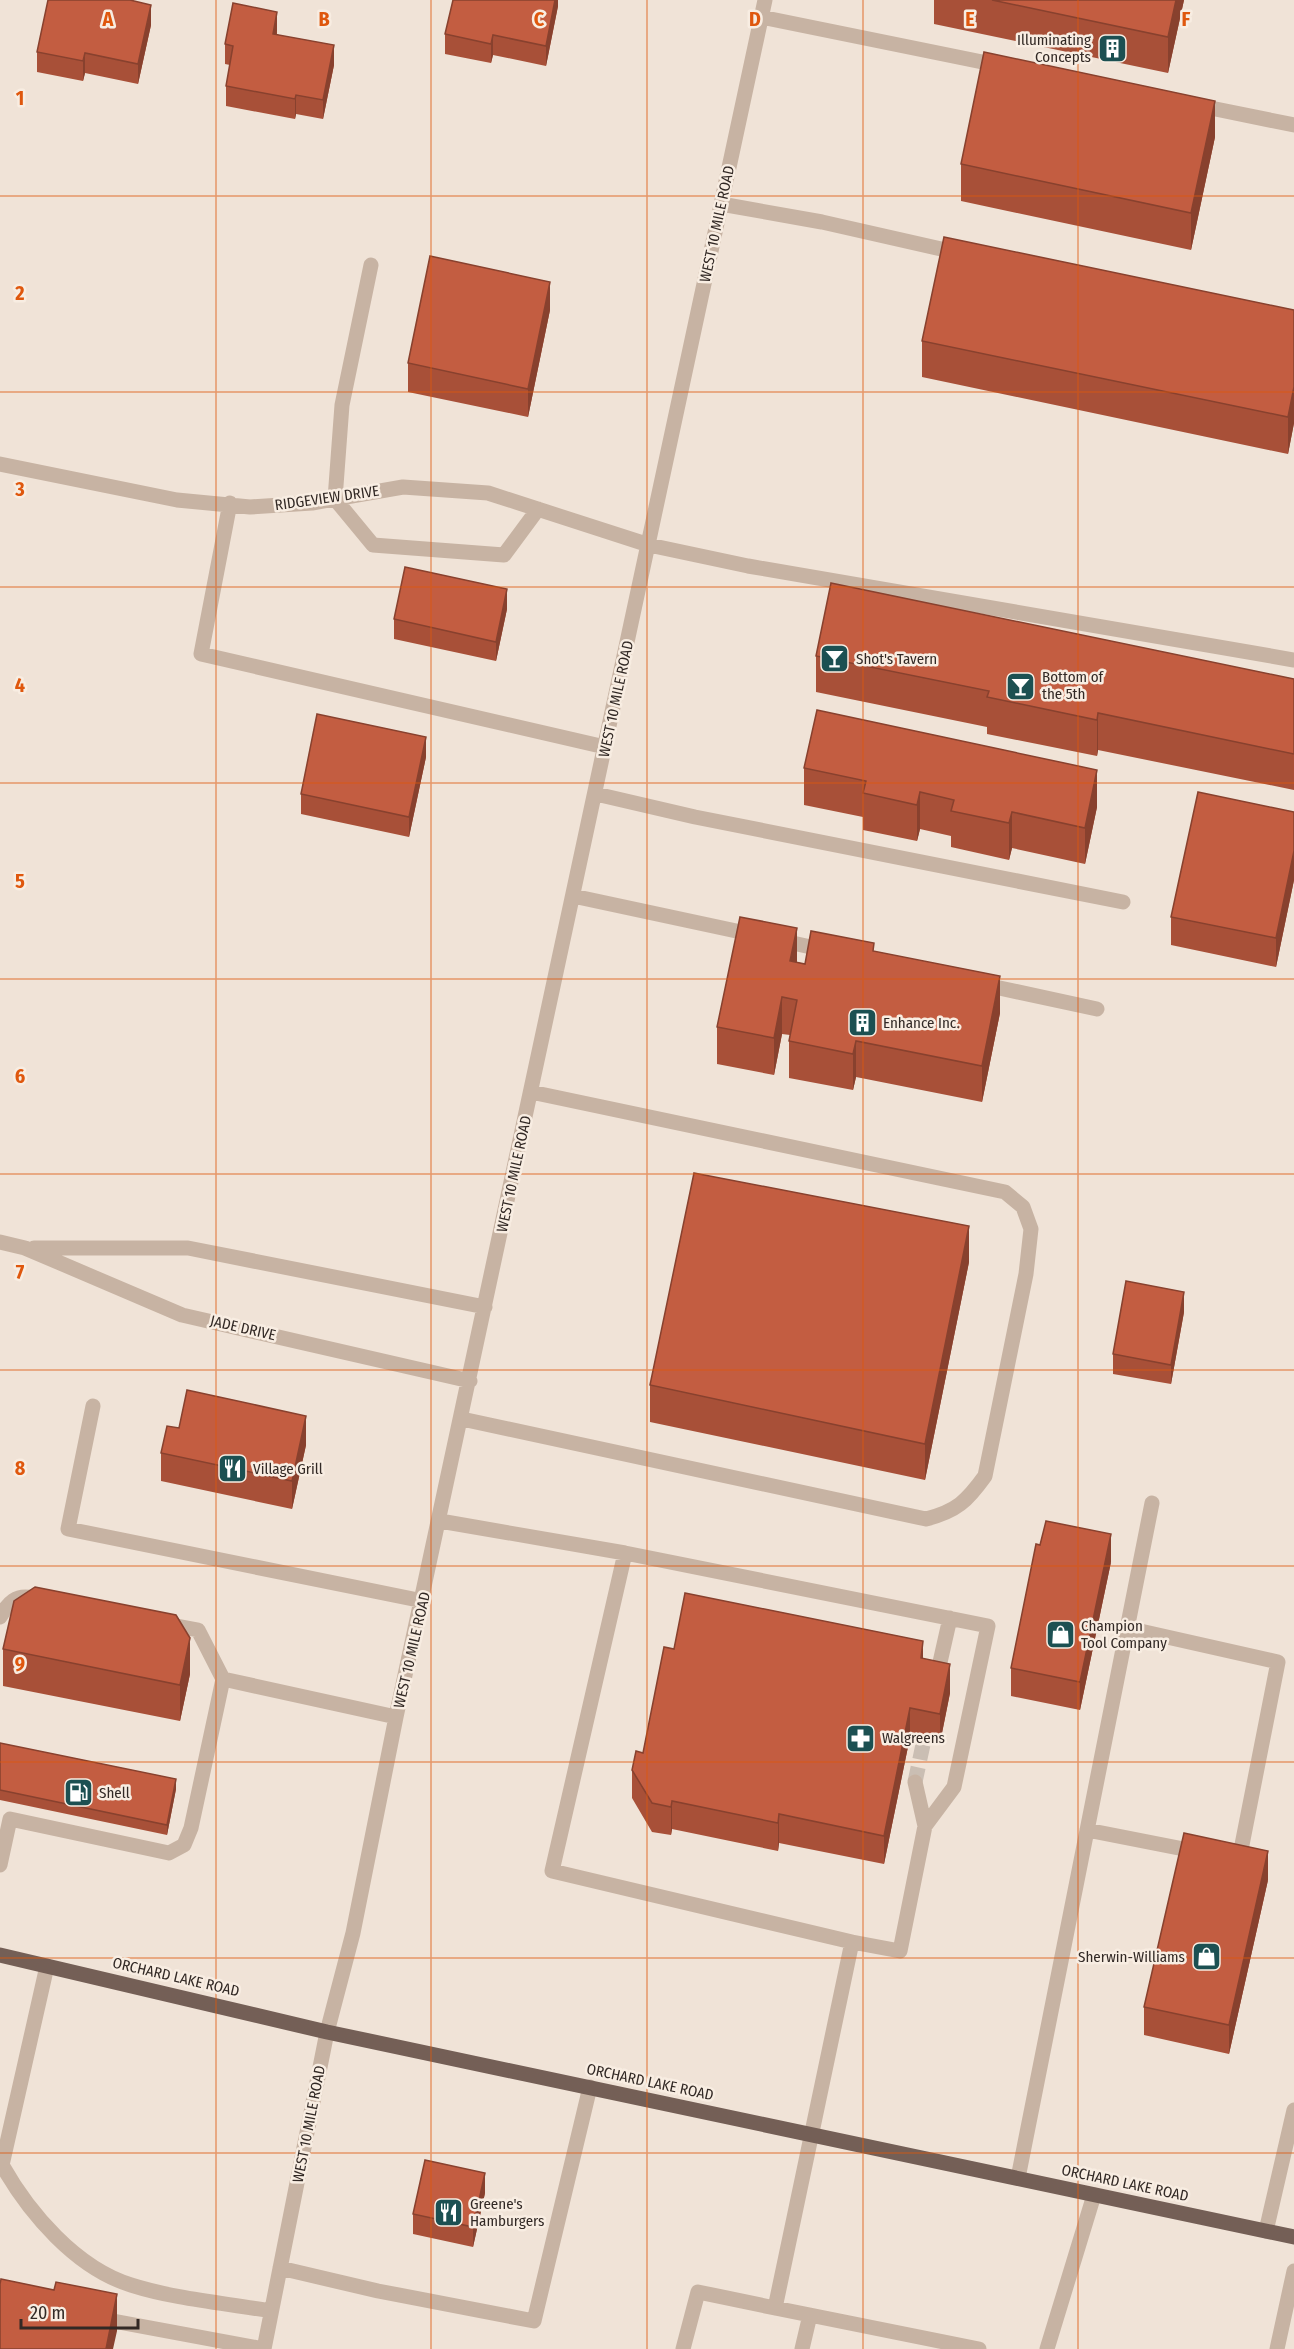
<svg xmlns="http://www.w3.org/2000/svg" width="1294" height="2349" viewBox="0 0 1294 2349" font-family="'Fira Sans Condensed',sans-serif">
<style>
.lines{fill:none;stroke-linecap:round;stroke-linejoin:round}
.minor-tunnel{stroke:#cabeb3;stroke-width:15;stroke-dasharray:15 8;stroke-linecap:butt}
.minor{stroke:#c7b3a3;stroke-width:15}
.major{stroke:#745f56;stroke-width:15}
.wall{fill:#a85038}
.shaded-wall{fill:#88412e}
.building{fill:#c35d41;stroke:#88412e;stroke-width:1.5}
.grid{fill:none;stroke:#df570d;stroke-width:1.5;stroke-opacity:0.55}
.labels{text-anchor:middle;stroke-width:5;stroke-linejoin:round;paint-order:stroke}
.poi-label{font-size:15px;fill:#322925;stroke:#f8ede2;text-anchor:start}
.street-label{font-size:15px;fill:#322925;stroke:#f8ede2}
.grid-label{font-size:20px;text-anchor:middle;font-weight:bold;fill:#df570d;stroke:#f8ede2;stroke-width:5;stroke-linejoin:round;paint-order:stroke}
</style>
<rect width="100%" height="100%" fill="#f0e3d7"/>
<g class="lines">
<path class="minor-tunnel" d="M915,1782L928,1721"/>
<path class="minor" d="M761,17L1002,66
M1196,105L1294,125
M721,204L822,222L959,253
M371,265L342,405L335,499L373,545L504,555L538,509
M0,464L177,500L250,507L312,503L403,487L488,493L649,545L748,566L1294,660
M230,503L201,654L605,747
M596,794L695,817L1123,902
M573,896L755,935
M779,940L829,951
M981,984L1097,1009
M0,1242L25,1248L182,1315L470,1381
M34,1248H188L485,1307
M93,1406L68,1529L423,1601
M462,1419L926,1519C957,1511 967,1501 985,1476L1026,1274L1031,1229L1023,1207L1005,1192L531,1092
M440,1521L625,1553L988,1626L954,1787L925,1826L900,1951L852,1942
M625,1553L552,1871L852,1942L775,2308L979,2349
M0,1617C8,1603 16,1594 33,1598
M166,1624L198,1630L223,1679
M1127,1628L1278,1662L1239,1860L1234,1859
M936,1680L950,1618
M915,1782L925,1826
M1087,1830L1199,1852
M0,1865L10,1819L169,1853L184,1845L191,1828L223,1679L396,1717
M47,1966L2,2165C29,2213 76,2268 131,2285C175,2299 225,2303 271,2311
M1018,2178L1152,1503
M1266,2231L1294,2110
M280,2268L378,2291L534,2321L590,2087
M97,2318L264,2349
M264,2349L327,2032L353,1933L396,1717L765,0
M683,2349L698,2292L775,2308
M802,2349L810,2315
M1047,2349L1094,2195
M1277,2349L1294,2271"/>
<path class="major" d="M0,1955L327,2032L1294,2237"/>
</g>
<path class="wall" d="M558,0V6L546,66L493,55L491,63L445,54V34Z
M934,0H1184L1168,73L934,24Z
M151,25L138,84L85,73L83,81L37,72V52Z
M277,31V34L334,65L323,119L296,114L295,119L226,106V86L230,65L225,64V44Z
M1215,137L1191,250L961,201V164Z
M550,310L528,417L408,392V363Z
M1294,310V423L1288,454L922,377V341Z
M507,609L496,661L394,639V619Z
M816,656L1294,679V790L1098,750L1097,756L987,734V727L816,692Z
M426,757L409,837L301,814V794Z
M804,768L1097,807L1085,864L1012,848L1009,860L951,847V836L920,829L917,841L863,830V817L804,805Z
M1294,812V880L1276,967L1171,945V917Z
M874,951L1000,1013L982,1102L856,1077L853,1090L789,1078V1041L790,1035L782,1034L774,1075L717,1064V1027L797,962L805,964Z
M969,1262L925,1480L650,1422V1385Z
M1184,1312L1171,1384L1113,1374V1354Z
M179,1428L306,1445L292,1509L161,1481V1453Z
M1111,1562L1080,1710L1011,1696V1668Z
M3,1649L190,1674L180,1721L3,1686Z
M674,1649L923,1659L950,1693L940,1743L910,1737L884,1864L779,1843L778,1851L672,1829L671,1835L652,1832L632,1798V1770L643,1753Z
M0,1743L176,1789L167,1835L0,1800Z
M1268,1880L1229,2054L1144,2035V2007Z
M485,2193L473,2247L413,2234V2214Z"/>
<path class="shaded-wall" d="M555,0H558V6L546,66V46Z
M1176,0H1184L1168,73V37Z
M151,5V25L138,84V64Z
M277,12V31L273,53V34Z
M493,35V55L491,63V44Z
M334,45V65L323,119V100Z
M85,53V73L83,81V61Z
M296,95V114L295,119V99Z
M1215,101V137L1191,250V213Z
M550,282V310L528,417V389Z
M1294,387V423L1288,454V417Z
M507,589V609L496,661V642Z
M1098,713V750L1097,756V720Z
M426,737V757L409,837V817Z
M1097,770V807L1085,864V828Z
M920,792V829L917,841V805Z
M1012,812V848L1009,860V823Z
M1294,851V880L1276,967V938Z
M797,928V965L790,961Z
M1000,976V1013L982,1102V1066Z
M782,997V1034L774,1075V1038Z
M856,1041V1077L853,1090V1054Z
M969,1226V1262L925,1480V1444Z
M1184,1292V1312L1171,1384V1365Z
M306,1416V1445L292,1509V1481Z
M1111,1534V1562L1080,1710V1682Z
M190,1638V1674L180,1721V1685Z
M923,1641V1670L921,1658Z
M950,1664V1693L940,1743V1714Z
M910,1708V1737L884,1864V1836Z
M176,1779V1789L167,1835V1825Z
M672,1801V1829L671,1835V1807Z
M779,1814V1843L778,1851V1823Z
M1268,1851V1880L1229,2054V2025Z
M485,2173V2193L473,2247V2227Z
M117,2294V2331L113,2349H106Z"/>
<path class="building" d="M48,0H130L151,5L138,64L85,53L83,61L37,52Z
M453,0H555L546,46L493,35L491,44L445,34Z
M992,0H1176L1168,37Z
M233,3L277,12L273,34L334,45L323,100L296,95L295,99L226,86L233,46L225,44Z
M984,52L1215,101L1191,213L961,164Z
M944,237L1294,310V387L1288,417L922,341Z
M430,256L550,282L528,389L408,363Z
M405,567L507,589L496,642L394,619Z
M831,583L1294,679V754L1098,713L1097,720L987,697L989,691L816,656Z
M817,710L1097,770L1085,828L1012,812L1009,823L951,811L954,800L920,792L917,805L863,793L866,781L804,768Z
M317,714L426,737L409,817L301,794Z
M1198,792L1294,812V851L1276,938L1171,917Z
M740,917L797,928L790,961L805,964L811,931L874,943L873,951L1000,976L982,1066L856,1041L853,1054L789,1041L797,1000L782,997L774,1038L717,1027Z
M694,1173L969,1226L925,1444L650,1385Z
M1126,1281L1184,1292L1171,1365L1113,1354Z
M187,1390L306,1416L292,1481L161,1453L167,1426L179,1428Z
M1046,1521L1111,1534L1080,1682L1011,1668L1036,1544L1040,1545Z
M35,1587L176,1615L190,1638L180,1685L3,1649L14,1601Z
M685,1593L923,1641L921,1658L950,1664L940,1714L910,1708L884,1836L779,1814L778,1823L672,1801L671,1807L652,1803L632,1770L636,1751L643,1753L664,1647L674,1649Z
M0,1743L176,1779L167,1825L0,1790Z
M1184,1833L1268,1851L1229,2025L1144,2007Z
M425,2160L485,2173L473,2227L413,2214Z
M1,2279L54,2290L56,2282L117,2294L106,2349H0V2284Z"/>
<path class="grid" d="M216,0V2349M431,0V2349M647,0V2349M863,0V2349M1078,0V2349M0,196H1294M0,392H1294M0,587H1294M0,783H1294M0,979H1294M0,1174H1294M0,1370H1294M0,1566H1294M0,1762H1294M0,1958H1294M0,2153H1294"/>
<defs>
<symbol id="building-square" viewBox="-11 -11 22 22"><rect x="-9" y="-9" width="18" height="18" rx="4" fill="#1c5052" stroke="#f8ede2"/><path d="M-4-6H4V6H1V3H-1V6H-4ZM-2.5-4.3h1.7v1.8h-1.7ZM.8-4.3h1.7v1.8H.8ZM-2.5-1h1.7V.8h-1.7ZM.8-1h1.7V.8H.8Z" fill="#fff"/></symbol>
<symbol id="bar-square" viewBox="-11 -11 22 22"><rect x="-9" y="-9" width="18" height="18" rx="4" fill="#1c5052" stroke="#f8ede2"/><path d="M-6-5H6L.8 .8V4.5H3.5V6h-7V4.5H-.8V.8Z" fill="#fff"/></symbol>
<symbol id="restaurant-square" viewBox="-11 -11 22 22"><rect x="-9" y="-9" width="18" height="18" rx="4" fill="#1c5052" stroke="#f8ede2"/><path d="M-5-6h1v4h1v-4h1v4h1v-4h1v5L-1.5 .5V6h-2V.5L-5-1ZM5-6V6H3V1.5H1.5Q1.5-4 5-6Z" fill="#fff"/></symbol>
<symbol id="shop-square" viewBox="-11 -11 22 22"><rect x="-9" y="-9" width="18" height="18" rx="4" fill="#1c5052" stroke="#f8ede2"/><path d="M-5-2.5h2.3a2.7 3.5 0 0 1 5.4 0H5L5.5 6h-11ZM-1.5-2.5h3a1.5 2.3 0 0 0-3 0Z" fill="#fff"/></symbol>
<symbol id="pharmacy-square" viewBox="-11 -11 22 22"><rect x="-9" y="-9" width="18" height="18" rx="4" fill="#1c5052" stroke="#f8ede2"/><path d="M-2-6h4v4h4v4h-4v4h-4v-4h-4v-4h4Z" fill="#fff"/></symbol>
<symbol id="fuel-square" viewBox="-11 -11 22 22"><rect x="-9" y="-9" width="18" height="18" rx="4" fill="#1c5052" stroke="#f8ede2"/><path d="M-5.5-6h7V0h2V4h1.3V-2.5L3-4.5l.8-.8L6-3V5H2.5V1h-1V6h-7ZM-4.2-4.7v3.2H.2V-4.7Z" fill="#fff"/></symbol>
</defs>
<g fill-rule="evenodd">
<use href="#building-square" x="1096" y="32" width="33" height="33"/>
<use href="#bar-square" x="818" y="642" width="33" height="33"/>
<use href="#bar-square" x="1004" y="670" width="33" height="33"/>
<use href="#building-square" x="846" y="1006" width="33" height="33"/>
<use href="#restaurant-square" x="216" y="1452" width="33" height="33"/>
<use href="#shop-square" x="1044" y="1618" width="33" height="33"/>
<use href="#pharmacy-square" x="844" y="1722" width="33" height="33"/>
<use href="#fuel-square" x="62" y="1776" width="33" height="33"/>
<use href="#shop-square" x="1190" y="1940" width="33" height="33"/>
<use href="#restaurant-square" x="432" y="2196" width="33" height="33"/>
</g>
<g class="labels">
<g class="poi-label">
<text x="1091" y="45" text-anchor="end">Illuminating<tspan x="1091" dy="17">Concepts</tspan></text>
<text x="856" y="664">Shot's Tavern</text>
<text x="1042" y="682">Bottom of<tspan x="1042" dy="17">the 5th</tspan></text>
<text x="883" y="1028">Enhance Inc.</text>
<text x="253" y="1474">Village Grill</text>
<text x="1081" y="1631">Champion<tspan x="1081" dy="17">Tool Company</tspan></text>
<text x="882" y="1743">Walgreens</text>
<text x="99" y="1798">Shell</text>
<text x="1185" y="1962" text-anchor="end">Sherwin-Williams</text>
<text x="470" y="2209">Greene's<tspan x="470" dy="17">Hamburgers</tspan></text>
</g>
<g class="street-label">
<text transform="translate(717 224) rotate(-78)" y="5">WEST 10 MILE ROAD</text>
<text transform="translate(327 498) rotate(-8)" y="5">RIDGEVIEW DRIVE</text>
<text transform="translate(616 699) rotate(-78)" y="5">WEST 10 MILE ROAD</text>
<text transform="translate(514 1174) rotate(-78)" y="5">WEST 10 MILE ROAD</text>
<text transform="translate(243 1328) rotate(13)" y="5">JADE DRIVE</text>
<text transform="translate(412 1650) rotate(-77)" y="5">WEST 10 MILE ROAD</text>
<text transform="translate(176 1977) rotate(13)" y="5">ORCHARD LAKE ROAD</text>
<text transform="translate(650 2082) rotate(12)" y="5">ORCHARD LAKE ROAD</text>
<text transform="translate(309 2124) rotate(-79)" y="5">WEST 10 MILE ROAD</text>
<text transform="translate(1125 2183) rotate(12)" y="5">ORCHARD LAKE ROAD</text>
</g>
</g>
<g class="grid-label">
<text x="108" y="26">A</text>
<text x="324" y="26">B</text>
<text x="539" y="26">C</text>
<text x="755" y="26">D</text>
<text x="970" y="26">E</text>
<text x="1186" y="26">F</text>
<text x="20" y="105">1</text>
<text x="20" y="300">2</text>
<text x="20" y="496">3</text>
<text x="20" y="692">4</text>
<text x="20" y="888">5</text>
<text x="20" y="1083">6</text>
<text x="20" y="1279">7</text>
<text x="20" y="1475">8</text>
<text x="20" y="1671">9</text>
</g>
<path d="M21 2319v9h117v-9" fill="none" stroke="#322925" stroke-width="3"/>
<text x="30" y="2319" font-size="18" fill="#322925" stroke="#f8ede2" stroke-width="4.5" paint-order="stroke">20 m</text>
</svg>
